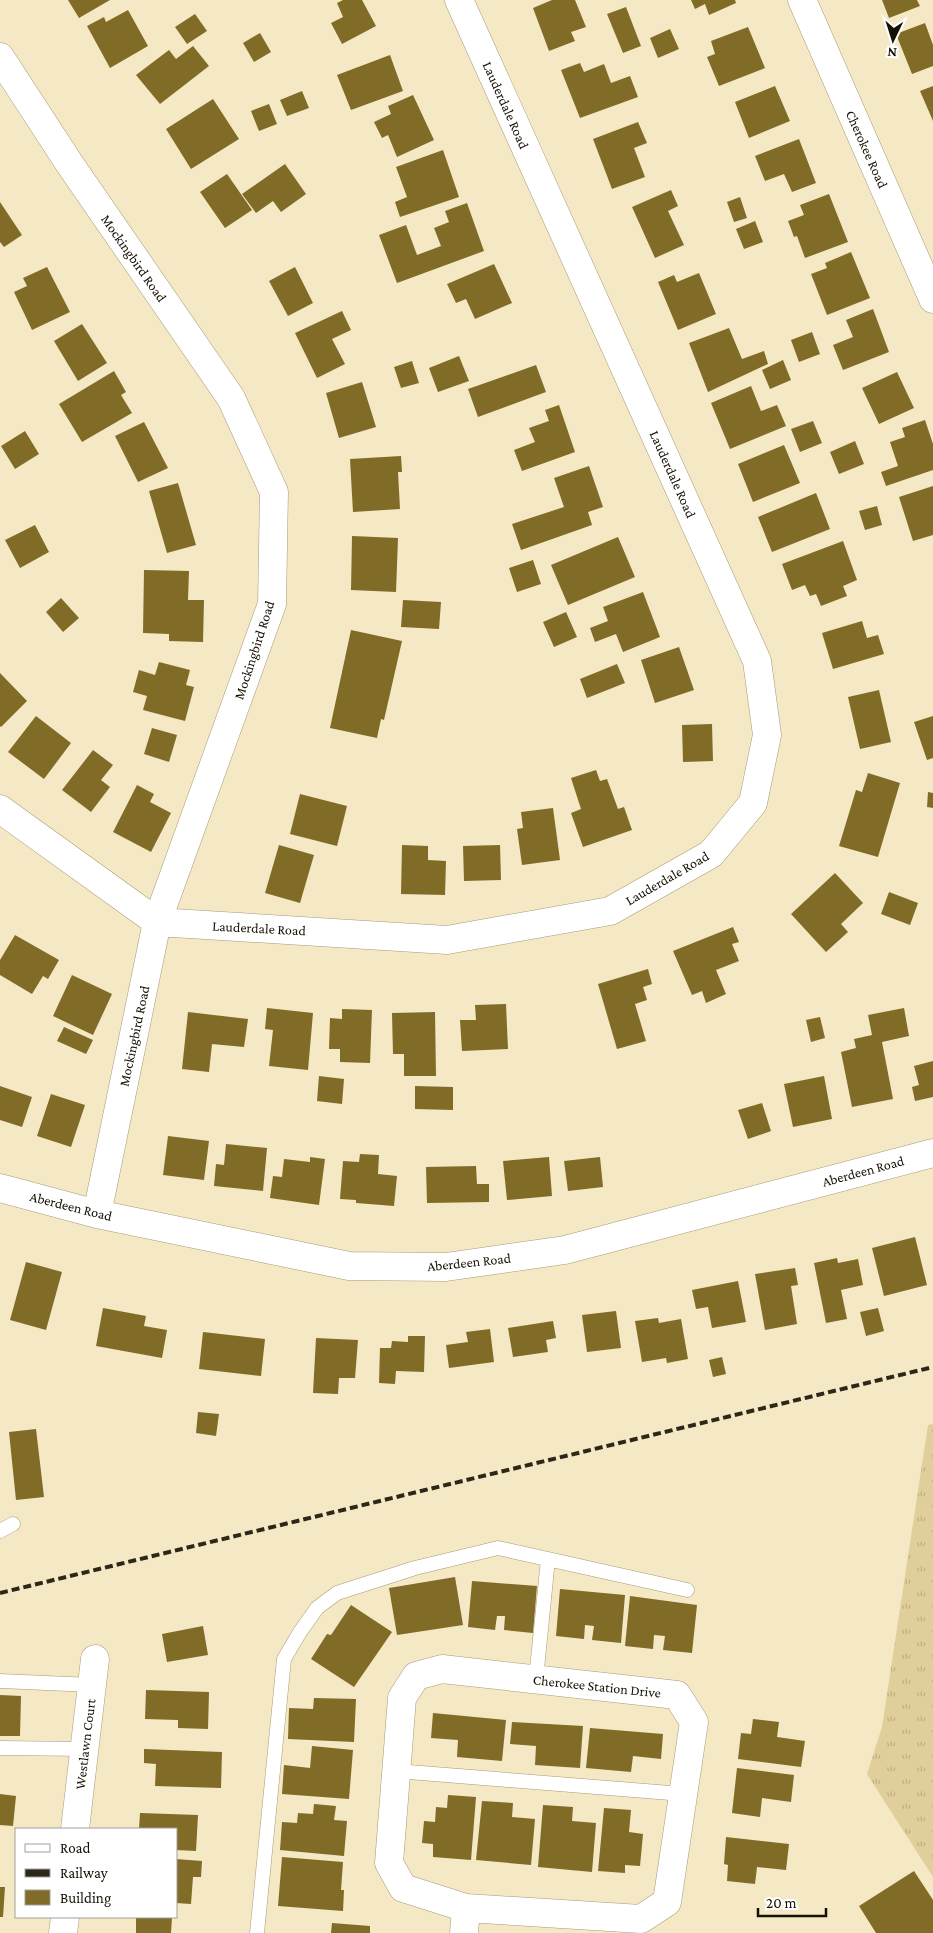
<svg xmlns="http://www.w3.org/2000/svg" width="933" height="1933" viewBox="0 0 933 1933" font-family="'Crimson Pro',serif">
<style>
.grass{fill:url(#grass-tufts)}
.building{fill:#806b27}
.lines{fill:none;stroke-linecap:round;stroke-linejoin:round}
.lane-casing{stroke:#a79b78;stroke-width:15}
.street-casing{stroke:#a79b78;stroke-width:29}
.secondary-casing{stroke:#a79b78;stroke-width:29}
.lane{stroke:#fff;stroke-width:14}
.street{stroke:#fff;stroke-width:28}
.secondary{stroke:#fff;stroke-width:28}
.rail{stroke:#2c2719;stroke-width:4;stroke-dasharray:8 4;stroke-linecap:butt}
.labels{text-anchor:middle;stroke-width:5;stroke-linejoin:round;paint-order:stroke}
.street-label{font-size:14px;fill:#141004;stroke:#fff}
</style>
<defs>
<pattern id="grass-tufts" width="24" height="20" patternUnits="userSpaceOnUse" patternTransform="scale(1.25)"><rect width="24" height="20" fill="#e0cf9b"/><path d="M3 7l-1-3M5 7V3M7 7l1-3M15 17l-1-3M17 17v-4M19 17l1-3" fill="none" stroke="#bfb184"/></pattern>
</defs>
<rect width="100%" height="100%" fill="#f5e8c4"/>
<path class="grass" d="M933,1424V1877L867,1774L882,1727L928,1425Z"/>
<path class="building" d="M68,0H110L79,18Z
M343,0H362L376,26L342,44L331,23L343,17L337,3Z
M552,0H575L586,27L571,32L575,41L549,51L533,8Z
M691,0H735L736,3L709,15L705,4L695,9Z
M882,0H917L920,6L889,18Z
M626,7L641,46L623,53L607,14Z
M128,10L148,46L110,68L87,26L104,17L106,22Z
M195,14L207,31L187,44L175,27Z
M925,23L933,45V66L912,74L896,34Z
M748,27L765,68L719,86L707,57L715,54L711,41Z
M670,29L679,49L658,58L650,38Z
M260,33L271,52L254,62L243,43Z
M193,46L209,66L160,104L136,75L169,50L176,59Z
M390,55L403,91L351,110L337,75Z
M580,63L584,72L604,64L611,83L630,76L638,97L580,118L561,70Z
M775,86L790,121L749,138L735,102Z
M933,86V121L920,91Z
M302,91L309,108L287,116L280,100Z
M413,95L434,140L397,157L388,135L382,138L374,122L391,114L388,106Z
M213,99L239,139L191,169L166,129Z
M269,104L277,124L259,131L251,111Z
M638,122L647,143L634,148L645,177L612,189L593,139Z
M799,139L816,183L792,192L784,174L765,181L755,156Z
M443,150L459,197L400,217L395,202L407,197L396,167Z
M285,164L306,194L281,212L273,201L256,213L242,194Z
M227,174L252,210L225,228L200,192Z
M671,190L678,206L668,211L684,245L655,258L632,207Z
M829,194L848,242L805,258L797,236L794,237L788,221L804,215L800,205Z
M740,197L747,218L734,222L727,202Z
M0,202L22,235L4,247L0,242Z
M467,203L484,251L397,283L379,235L406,225L417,255L441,246L434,228L449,222L445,211Z
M755,221L763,242L744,249L736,229Z
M851,252L870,298L827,315L811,274L827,268L825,263Z
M494,264L512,303L475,319L466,299L456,303L447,284Z
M47,267L70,312L32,330L14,292L27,286L23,278Z
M295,267L313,303L288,316L269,281Z
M699,273L716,314L678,330L658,282L674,275L677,282Z
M873,309L889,352L843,370L833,345L853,337L846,320Z
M342,311L351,330L332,339L345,364L317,378L295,333Z
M82,324L107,363L78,381L54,341Z
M729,328L742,359L764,351L768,364L708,392L689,343Z
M812,332L820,354L799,362L791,340Z
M459,356L469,381L438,392L429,368Z
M783,360L791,380L770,389L762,370Z
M412,361L419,383L401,388L394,367Z
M536,365L546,392L478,417L468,389Z
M114,371L126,392L121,395L132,413L82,442L59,404Z
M897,372L914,408L879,424L862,388Z
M362,382L376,427L339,438L326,393Z
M751,386L761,411L777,405L786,426L730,449L711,403Z
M559,405L575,452L522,471L514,450L535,442L529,428L549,421L545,410Z
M925,420L933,444V470L886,486L881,472L898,466L890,442L905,437L902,428Z
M813,421L822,443L800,452L791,429Z
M144,422L168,468L138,482L115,436Z
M25,431L39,454L15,469L1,446Z
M855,441L864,464L839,474L830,452Z
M784,445L800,483L753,502L738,464Z
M401,456L402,472H398L400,509L353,512L350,459Z
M589,466L603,507L588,512L592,525L521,550L512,524L564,507L554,478Z
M178,483L196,545L167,553L149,491Z
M933,486V535L913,541L899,497Z
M816,493L830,529L772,552L758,517Z
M877,506L882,525L865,530L859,511Z
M35,525L49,552L20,568L5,540Z
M352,536L398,538L396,592L351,590Z
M618,537L635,577L568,605L551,565Z
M843,541L857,580L843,586L847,596L821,606L816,594L810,596L805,585L792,590L782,564Z
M533,560L541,584L517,592L509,568Z
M144,570L189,571L188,600H204L203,642L169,641V634L143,633Z
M643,592L660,637L623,652L616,634L595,642L590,628L608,621L603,607Z
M61,598L79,618L63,632L46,612Z
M403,600L441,602L439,629L401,627Z
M566,612L577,637L554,647L543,622Z
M862,621L867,638L878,635L884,654L833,669L822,633Z
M351,630L402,641L384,720L381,719L377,738L330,728Z
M679,647L694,690L655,703L641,660Z
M159,662L190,670L186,685L194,687L185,721L143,710L147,696L133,692L139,670L155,675Z
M617,664L625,683L587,698L580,679Z
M0,673L27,701L1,727L0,726Z
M879,690L891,742L860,749L848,697Z
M36,716L71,743L44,779L8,752Z
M933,716V758L927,760L914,722Z
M712,724L713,761L683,762L682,725Z
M152,728L177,735L169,762L144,754Z
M93,750L113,765L101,780L110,787L91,812L62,790Z
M596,770L600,781L607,779L618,809L624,807L632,830L583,847L571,813L581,809L571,778Z
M868,773L900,783L878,857L839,846L856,790L862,792Z
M137,785L154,794L150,802L171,813L151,852L113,832Z
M928,792L933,793V808L927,807Z
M300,794L347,806L337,846L290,834Z
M553,808L560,860L522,865L517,829L523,828L521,812Z
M279,845L314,855L300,903L265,893Z
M402,845L428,846V860L446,861L445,895L401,894Z
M500,845L501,880L464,881L463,846Z
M835,873L863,903L841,924L848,932L826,952L791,914Z
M889,892L918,903L910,925L881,914Z
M733,927L739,942L732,944L739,961L716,970L726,994L706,1003L702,991L692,995L673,951Z
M15,935L59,960L48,979L43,976L32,994L0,975V960Z
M648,969L652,984L643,987L647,1000L635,1004L646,1041L617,1049L598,984Z
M72,975L112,994L93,1035L53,1016Z
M506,1004L508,1049L462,1051L460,1020H476L475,1005Z
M267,1008L313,1013L308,1070L269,1066L273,1030L265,1029Z
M904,1008L909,1036L882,1042L893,1099L852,1107L841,1052L856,1048L854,1039L872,1035L868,1015Z
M342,1009L372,1010L370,1063L340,1062V1049H329L330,1018L342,1019Z
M188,1012L248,1019L244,1047L212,1044L209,1072L182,1069Z
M435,1012L436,1076H404V1054H393L392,1013Z
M820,1017L825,1038L811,1042L806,1020Z
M64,1027L93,1040L86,1054L57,1041Z
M933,1061V1097L915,1101L912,1087L919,1085L914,1066Z
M319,1076L344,1079L342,1104L317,1101Z
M824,1076L832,1119L793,1127L784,1084Z
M0,1086L32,1097L22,1127L0,1120Z
M415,1086L453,1087V1110L415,1109Z
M51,1094L85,1105L71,1147L37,1136Z
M762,1103L771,1131L748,1139L738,1110Z
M168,1136L209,1141L204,1180L163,1175Z
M226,1144L267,1148L263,1191L214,1186L216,1164L224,1165Z
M360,1154L379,1155L378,1174L397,1176L394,1206L356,1203V1200L340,1199L343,1161L359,1162Z
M310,1157L325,1159L319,1205L270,1198L273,1176L282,1177L284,1159L310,1162Z
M549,1157L552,1196L507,1200L503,1161Z
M600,1157L603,1187L568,1191L564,1161Z
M476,1166L477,1184H489V1202L427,1203L426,1167Z
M915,1237L927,1285L884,1296L872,1248Z
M837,1258L838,1263L858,1259L863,1285L841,1290L847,1319L826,1323L814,1263Z
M26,1262L62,1272L46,1330L10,1320Z
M795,1268L798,1285L791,1286L797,1324L765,1330L755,1274Z
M738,1281L746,1322L712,1328L708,1307L696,1309L692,1290Z
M103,1308L146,1316L144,1326L167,1330L162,1358L96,1346Z
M878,1308L884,1331L866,1336L860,1312Z
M616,1311L621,1348L587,1352L582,1315Z
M658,1318L659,1323L681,1319L688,1359L667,1363L666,1358L642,1362L635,1321Z
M553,1321L556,1338L546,1340L548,1352L513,1357L508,1328Z
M490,1329L494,1362L449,1368L446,1345L468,1342L466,1332Z
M203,1332L265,1339L261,1376L199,1369Z
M408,1336H425L424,1372L396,1371L395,1384L379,1383L380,1348H391L392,1341L408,1342Z
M316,1338L358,1340L355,1378H339L338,1394L313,1393Z
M722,1357L726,1374L713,1377L709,1360Z
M198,1412L219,1414L216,1436L196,1433Z
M36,1429L44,1497L16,1500L9,1432Z
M455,1577L463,1625L397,1635L389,1588Z
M472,1581L537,1586L533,1633L504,1630L505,1616H497L495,1630L468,1627Z
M560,1589L625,1595L621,1643L592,1640L594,1626L585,1625L584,1639L556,1636Z
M630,1596L697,1605L692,1653L663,1650L665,1636L654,1635L653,1649L625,1646Z
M351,1605L392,1632L354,1687L311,1659L327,1634L331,1635Z
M203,1626L208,1655L167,1662L162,1634Z
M146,1690L209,1692L208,1729L178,1728V1720L145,1719Z
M0,1695L21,1696L20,1736H0Z
M314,1698L356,1699L354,1742L288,1739L289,1708L313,1709Z
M433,1713L506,1720L502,1761L457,1757L458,1740L431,1738Z
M753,1719L779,1722L777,1737L805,1741L801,1767L738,1759L741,1733L751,1734Z
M512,1722L583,1726L580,1768L535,1765L536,1746L510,1744Z
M590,1728L663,1734L661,1759L633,1756L631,1772L586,1768Z
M312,1746L353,1750L349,1799L282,1794L284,1765L310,1768Z
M144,1749L222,1752L221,1788L155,1786L156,1764L144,1763Z
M737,1768L794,1775L791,1802L762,1798L760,1817L732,1813Z
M0,1794L16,1796L13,1826L0,1825Z
M448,1795L476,1797L471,1860L433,1857V1844L422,1843L424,1821L435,1822L436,1807L447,1808Z
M482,1801L513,1803L512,1817L535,1819L531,1865L476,1860Z
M314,1804L336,1806L334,1820L347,1821L344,1856L280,1850L282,1822L297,1823L298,1813L313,1814Z
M543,1805L573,1807L572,1821L596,1823L592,1872L538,1867Z
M604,1808L631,1810L629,1832L643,1834L640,1866L625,1865V1873L598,1871Z
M140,1813L198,1815L196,1851L176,1850V1829H139Z
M726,1837L789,1844L786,1870L757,1867L755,1884L727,1881L728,1865L724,1864Z
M282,1857L343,1862L341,1890H344L343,1911L278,1906Z
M176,1859L202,1861L201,1877H193L191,1904L176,1903Z
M914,1871L933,1900V1933H876L859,1906Z
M0,1887H5L3,1917H0Z
M136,1917H172L171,1933H136Z
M332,1923L370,1926V1933H331Z"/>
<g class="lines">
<defs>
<path id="lane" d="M0,1531L13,1524
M536,1679L548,1559
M0,1681L92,1685
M0,1748L85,1749
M396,1771L683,1794
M257,1933L284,1659L300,1632L317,1608L337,1593L415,1568L498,1548L687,1590"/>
<path id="street" d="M0,57L69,163L231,398L274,492L272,604L157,922L97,1214
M0,809L157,922L447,940L610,911L711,854L753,803L767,735L757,661L459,0
M0,1188L97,1214L349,1266L446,1267L565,1250L933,1153
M442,1669L677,1695L694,1722L667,1902L641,1919L466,1908L403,1888L389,1863L402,1698L416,1676Z
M75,1829L95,1659
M63,1933L65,1917
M464,1933L466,1908"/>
<path id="secondary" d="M802,0L933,299"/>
</defs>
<use href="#lane" class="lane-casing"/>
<use href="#street" class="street-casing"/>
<use href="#secondary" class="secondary-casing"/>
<use href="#lane" class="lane"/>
<use href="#street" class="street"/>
<use href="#secondary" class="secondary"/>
<path class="rail" d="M0,1593L933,1367"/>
</g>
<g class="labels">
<g class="street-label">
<text transform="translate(506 105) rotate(66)" y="5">Lauderdale Road</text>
<text transform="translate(867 149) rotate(66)" y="5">Cherokee Road</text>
<text transform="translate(134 258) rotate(55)" y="5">Mockingbird Road</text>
<text transform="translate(673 474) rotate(66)" y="5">Lauderdale Road</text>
<text transform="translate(254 650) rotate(-72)" y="5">Mockingbird Road</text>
<text transform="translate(667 878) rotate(-30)" y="5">Lauderdale Road</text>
<text transform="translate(259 928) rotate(3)" y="5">Lauderdale Road</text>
<text transform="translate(134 1036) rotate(-78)" y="5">Mockingbird Road</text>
<text transform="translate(863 1171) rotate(-15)" y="5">Aberdeen Road</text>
<text transform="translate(71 1206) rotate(14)" y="5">Aberdeen Road</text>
<text transform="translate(469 1262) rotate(-6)" y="5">Aberdeen Road</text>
<text transform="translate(597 1686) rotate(6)" y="5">Cherokee Station Drive</text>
<text transform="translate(85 1744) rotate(-83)" y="5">Westlawn Court</text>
</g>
</g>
<rect x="15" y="1828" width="162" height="90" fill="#ffffff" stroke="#a19f9b"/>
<rect x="25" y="1844" width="25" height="8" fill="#ffffff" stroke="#a19f9b"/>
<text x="60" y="1853" font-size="15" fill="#141004">Road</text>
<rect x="25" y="1869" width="25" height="8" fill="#2c2719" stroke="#a19f9b"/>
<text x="60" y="1878" font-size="15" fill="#141004">Railway</text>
<rect x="25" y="1890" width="25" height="15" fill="#806b27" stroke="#a19f9b"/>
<text x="60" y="1903" font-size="15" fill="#141004">Building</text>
<g transform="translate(893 40) rotate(184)" stroke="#ffffff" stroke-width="4" paint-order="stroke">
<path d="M0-4L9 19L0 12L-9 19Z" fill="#141004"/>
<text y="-8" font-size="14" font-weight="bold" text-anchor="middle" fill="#141004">N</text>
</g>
<path d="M758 1908v8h68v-8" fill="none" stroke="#141004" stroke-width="2.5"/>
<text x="766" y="1908" font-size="15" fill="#141004" stroke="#ffffff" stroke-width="4" paint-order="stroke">20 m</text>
</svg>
